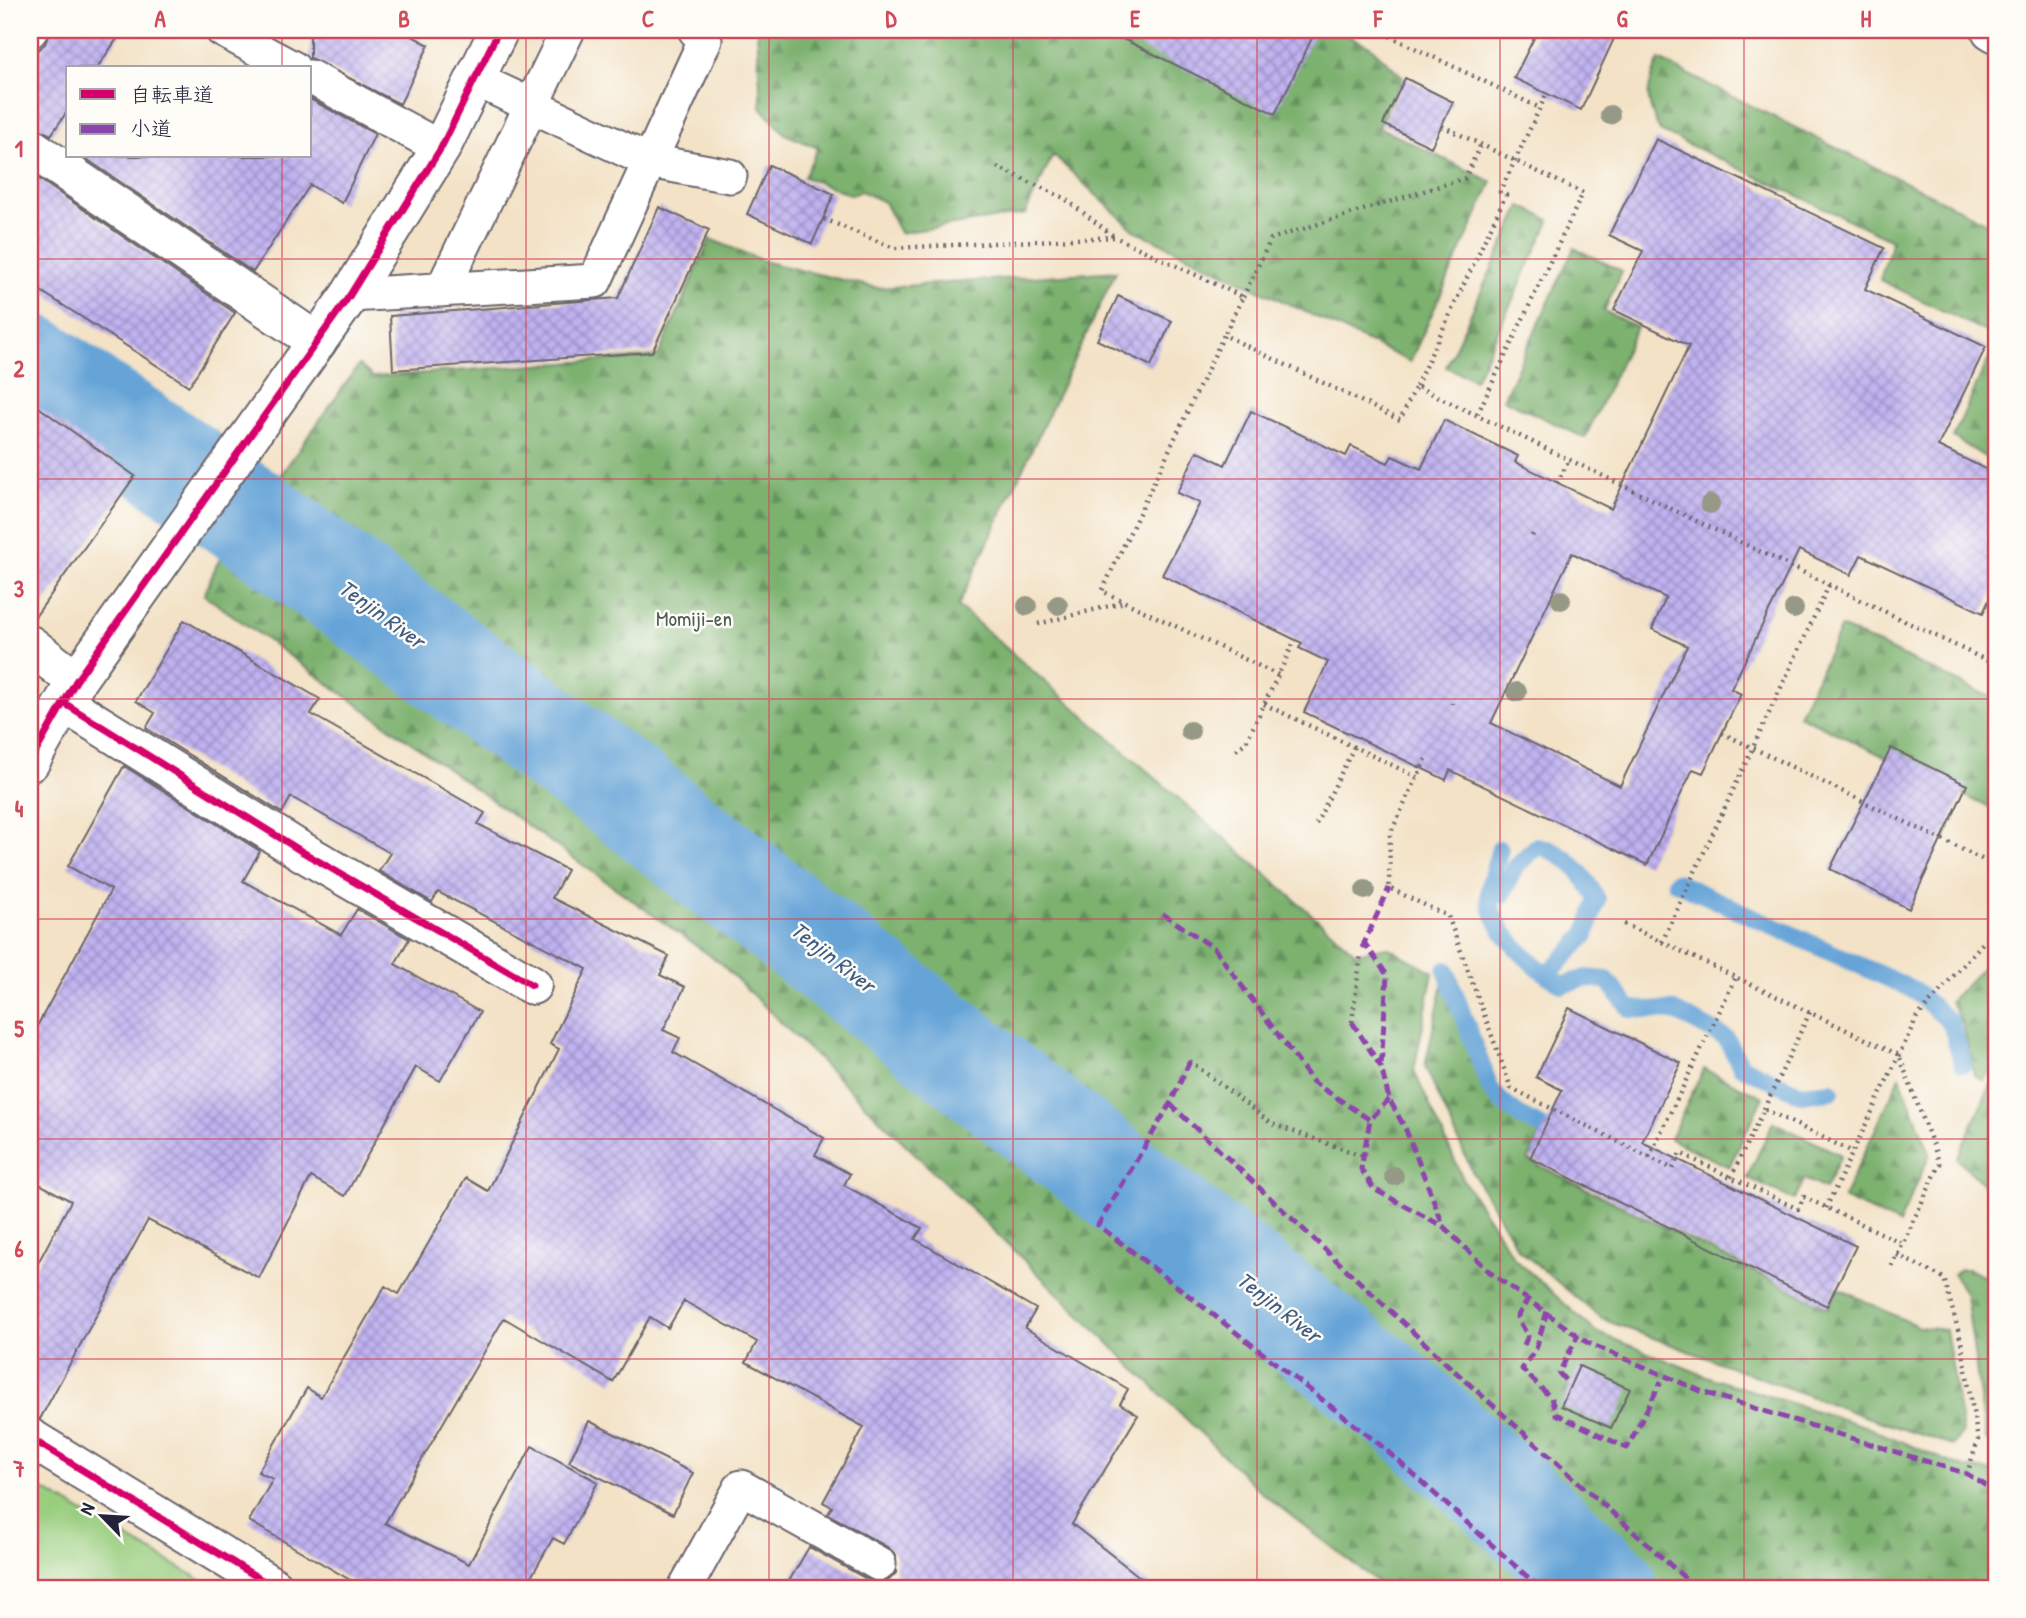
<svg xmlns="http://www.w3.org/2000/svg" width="2026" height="1618" viewBox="0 0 2026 1618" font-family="'Patrick Hand','Klee One',sans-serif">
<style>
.green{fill:#9ace7f;stroke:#5e785d;stroke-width:2}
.forest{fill:url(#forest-firs);stroke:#4e6a54;stroke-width:2}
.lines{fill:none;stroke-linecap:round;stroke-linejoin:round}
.stream{stroke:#66a4d8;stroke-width:18}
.river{stroke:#66a4d8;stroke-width:103}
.building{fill:url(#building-cross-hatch);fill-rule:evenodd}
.service-casing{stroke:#6b656c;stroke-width:37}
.minor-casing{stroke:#6b656c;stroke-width:42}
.tertiary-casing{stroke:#6b656c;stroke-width:42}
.path{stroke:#6b656c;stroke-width:4.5;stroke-dasharray:2 5;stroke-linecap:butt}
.service{stroke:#fff;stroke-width:33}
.minor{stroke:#fff;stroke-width:38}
.tertiary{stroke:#fff;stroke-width:38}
.quiet{stroke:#8e44ad;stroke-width:5;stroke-dasharray:10 5;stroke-linecap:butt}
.cycleway-casing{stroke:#fdfcf7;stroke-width:11}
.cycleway{stroke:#d6006c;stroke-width:7}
.tree{fill:#979987}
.grid{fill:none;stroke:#d1495b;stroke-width:2;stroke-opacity:0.55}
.labels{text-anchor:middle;stroke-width:5;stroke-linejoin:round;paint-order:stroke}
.park-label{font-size:21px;fill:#4c5e53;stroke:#fdfcf7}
.water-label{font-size:23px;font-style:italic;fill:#415c82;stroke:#fdfcf7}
.neatline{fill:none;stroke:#d1495b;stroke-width:2.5}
.grid-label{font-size:23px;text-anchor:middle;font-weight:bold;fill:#d1495b}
</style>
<defs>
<pattern id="forest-firs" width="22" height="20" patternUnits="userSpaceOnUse" patternTransform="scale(1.75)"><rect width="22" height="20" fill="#7bb16e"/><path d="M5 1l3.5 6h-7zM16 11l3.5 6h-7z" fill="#64905c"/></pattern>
<pattern id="building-cross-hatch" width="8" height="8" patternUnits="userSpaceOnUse" patternTransform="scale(1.75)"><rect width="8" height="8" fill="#c0b2f0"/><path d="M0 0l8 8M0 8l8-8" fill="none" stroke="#9c90c4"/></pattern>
</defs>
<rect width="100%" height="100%" fill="#fdfcf7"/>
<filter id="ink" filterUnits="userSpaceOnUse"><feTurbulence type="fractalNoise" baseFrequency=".0143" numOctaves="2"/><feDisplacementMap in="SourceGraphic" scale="14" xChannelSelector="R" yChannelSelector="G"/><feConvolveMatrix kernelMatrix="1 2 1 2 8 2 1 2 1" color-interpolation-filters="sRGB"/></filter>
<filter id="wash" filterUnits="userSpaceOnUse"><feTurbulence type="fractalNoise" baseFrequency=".00686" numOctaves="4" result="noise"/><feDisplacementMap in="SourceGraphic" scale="28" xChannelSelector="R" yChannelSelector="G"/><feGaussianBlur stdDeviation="1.57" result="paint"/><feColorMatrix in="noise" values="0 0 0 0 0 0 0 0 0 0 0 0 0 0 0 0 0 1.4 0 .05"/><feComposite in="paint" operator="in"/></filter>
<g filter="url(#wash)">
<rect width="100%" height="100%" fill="#f3e2c6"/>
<path class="green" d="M30,1482L215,1588H30Z"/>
<path class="forest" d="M757,30H1337L1370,46L1403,77L1378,127L1492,182L1410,362L1134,230L1053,155L1025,214L900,233L884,202L861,191L852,195L804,177L818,148L785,134L761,107Z
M1659,60L1996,227V337L1880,280L1892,240L1660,131C1645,100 1645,91 1659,60Z
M1521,206L1550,220L1475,380L1446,367Z
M710,239L766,262L877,288L1116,271L958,606L1356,953L1387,947L1433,972L1414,1071L1464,1181L1515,1259L1596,1332L1711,1378L1864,1426L1964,1468L1996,1472V1588H1385L1263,1494L719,962L204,595L216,566L359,365L373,377L658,356Z
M1574,248L1622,271L1604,311L1637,327L1585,438L1503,399Z
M1996,343V464L1953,437Z
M1841,627L1996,700V811L1799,715Z
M1996,954V1058L1984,1081L1974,1075L1963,1025L1950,1001Z
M1445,974L1485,1090L1508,1116L1542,1131L1528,1160L1828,1308L1838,1288L1919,1327L1946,1330L1963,1432L1953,1445L1869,1418L1602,1319L1518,1249L1473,1173L1425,1066Z
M1704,1069L1763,1097L1729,1167L1670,1139Z
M1900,1077L1930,1154L1899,1224L1843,1198Z
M1991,1084L1996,1086V1197L1957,1158Z
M1773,1122L1841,1155L1825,1189L1804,1179L1794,1200L1747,1178Z
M1960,1269H1968L1996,1282V1457L1993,1445L1986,1440L1966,1295L1954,1274Z"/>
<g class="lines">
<path class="stream" d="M1500,849C1497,862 1488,882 1489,896C1493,933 1533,967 1563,985L1586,978L1607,980L1630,1009L1674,1011L1726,1038L1741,1066L1801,1094L1831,1091
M1676,882L1914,990L1951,1023L1963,1064
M1489,894L1502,895L1515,867L1537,846C1568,853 1582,872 1597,899L1586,935L1547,975
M1446,970L1490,1088C1509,1115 1536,1124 1564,1138"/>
<path class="river" d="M30,365L255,520L627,795L1407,1407L1606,1588"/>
</g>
<g id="blocks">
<path class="building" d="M50,30H123L97,68H68V110L51,135L30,125V56L45,44Z
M310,30H401L429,45L400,104L310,58Z
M1105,30H1316L1275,114Z
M1538,30H1618L1581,110L1514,78Z
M1405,78L1453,102L1431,147L1383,124Z
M310,99L375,134L342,203L310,185L253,272L82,156H310Z
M1656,139L1884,248L1865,289L1986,347L1938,446L1996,474V585L1983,613L1861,555L1851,575L1799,550L1731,689L1741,694L1722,733L1703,773L1693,769L1647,865L1450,770L1446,780L1304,712L1328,662L1299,648L1302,643L1162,575L1200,503L1177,493L1197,451L1225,465L1251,411L1346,456L1351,446L1388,463L1392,456L1421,469L1444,420L1518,456L1515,462L1611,509L1689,346L1614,310L1643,251L1609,235ZM1572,553L1666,598L1652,629L1687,646L1620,786L1491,723Z
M769,165L834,194L812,244L747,214Z
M30,173L235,313L189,386L30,284Z
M659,207L709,230L652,352L393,370L390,316L618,298Z
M1118,296L1172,321L1151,366L1097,340Z
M30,401L135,476L30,624Z
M184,620L320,699L311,714L485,813L478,824L567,870L552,898L669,956L660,975L685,987L663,1030L680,1038L673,1052L824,1138L815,1155L850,1174L844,1185L922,1228L915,1239L1036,1309L1025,1328L1128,1389L1120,1404L1138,1415L1072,1524L1154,1588H785L809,1547L870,1581H888L896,1573V1555L889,1548L828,1514L832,1507L823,1502L864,1427L746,1362L757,1342L684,1301L668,1328L650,1317L613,1382L504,1318L385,1523L469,1564L532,1446L598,1482L564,1544L553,1538L525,1588H364L249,1521L273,1479L258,1472L307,1388L321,1397L385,1286L399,1294L466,1178L488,1191L559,1049L550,1044L587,969L438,892L432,902L379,871L390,853L291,797L282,813L146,728L155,713L136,701Z
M1891,748L1967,785L1909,909L1830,869Z
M124,766L260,851L243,881L341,935L357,909L409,939L395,964L480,1012L440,1081L416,1067L345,1196L311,1177L259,1278L148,1220L40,1419L30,1416V1278L71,1201L30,1179V1039L111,890L68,866Z
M1569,1008L1681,1063L1642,1142L1856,1246L1827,1306L1530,1158L1562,1090L1536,1077Z
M1579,1366L1630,1389L1611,1428L1561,1406Z
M589,1421L693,1473L673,1514L569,1462Z"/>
</g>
</g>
<g filter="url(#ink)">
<use href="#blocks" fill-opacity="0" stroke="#6b656c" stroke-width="2"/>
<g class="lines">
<defs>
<path id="service" d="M222,30L293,68
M30,31L31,30
M310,77L441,148
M475,79L649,161L730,176
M442,290L568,30
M350,295L595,281L705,40L695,30
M685,1588L741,1487L879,1564"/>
<path id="minor" d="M30,147L317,342
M30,645L76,681
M64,703L301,851L532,985
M30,1438L275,1588"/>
<path id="tertiary" d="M1991,30L1996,33
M30,762L76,681L350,295L441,148L499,30"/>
</defs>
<use href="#service" class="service-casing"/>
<use href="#minor" class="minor-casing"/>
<use href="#tertiary" class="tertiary-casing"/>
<path class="path" d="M1377,30L1540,108
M1442,126L1583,193L1477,415
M997,167L1064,198L1115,237
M824,219L894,248L1115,237L1243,297L1224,335
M1243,297L1271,239L1465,178L1481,144
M1416,386L1506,195L1500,192L1547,93
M1557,483L1569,460
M1532,536L1533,534
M1038,624L1125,602
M1278,675L1102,591L1224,335L1400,420L1416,386L1996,665
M1658,703H1659
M1264,704L1417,777
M1452,704V703
M1722,733L1996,866
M1236,750L1246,742L1295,640
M1426,759L1390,834L1389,888L1448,916L1511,1088L1673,1169L1680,1153L1798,1209L1804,1197L1902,1243
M1316,824L1354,747
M1624,924L1899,1055L1940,1164L1891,1268
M1662,942L1829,585
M1352,1022L1361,953
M1190,1061L1272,1124L1363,1156
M1764,1109L1810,1012
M1649,1157L1736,977
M1731,1177L1764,1109L1853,1152
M1826,1208L1917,1017L1996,928
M1897,1255L1944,1278L1961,1341L1978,1440L1967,1474"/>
<use href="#service" class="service"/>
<use href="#minor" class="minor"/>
<use href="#tertiary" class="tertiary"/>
<path class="quiet" d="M1163,914L1214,948L1313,1082L1370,1120
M1363,941L1387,975L1381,1067
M1362,948L1389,888
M1352,1022L1381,1067L1389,1099L1406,1130L1444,1227L1492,1274L1588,1343L1703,1392L1967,1474L1996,1492
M1190,1061L1170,1104L1098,1225L1378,1443L1540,1588
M1389,1099L1370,1120L1361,1169L1374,1189L1444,1227
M1170,1104L1448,1365L1696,1588
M1547,1311L1536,1349L1522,1369L1551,1398L1556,1414L1627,1448L1661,1382
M1524,1345L1528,1336L1517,1317L1529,1298
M1565,1380L1559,1373L1578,1335
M30,1584L37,1588"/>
<defs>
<path id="cycleway" d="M64,703L301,851L532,985
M30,762L76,681L350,295L441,148L499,30
M30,1438L275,1588"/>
</defs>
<use href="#cycleway" class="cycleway-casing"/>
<use href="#cycleway" class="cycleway"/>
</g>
<g class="tree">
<circle cx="1610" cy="115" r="10"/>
<circle cx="1710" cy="504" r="10"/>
<circle cx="1561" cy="600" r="10"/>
<circle cx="1058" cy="605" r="10"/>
<circle cx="1027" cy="606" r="10"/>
<circle cx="1794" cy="609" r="10"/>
<circle cx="1517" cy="692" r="10"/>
<circle cx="1190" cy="731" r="10"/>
<circle cx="1365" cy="890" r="10"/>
<circle cx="1394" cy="1176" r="10"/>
</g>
</g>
<path class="grid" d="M282,30V68M526,30V1588M769,30V1588M1013,30V1588M1257,30V1588M1500,30V1588M1744,30V1588M282,156V1588M30,259H1996M30,479H1996M30,699H1996M30,919H1996M30,1139H1996M30,1359H1996"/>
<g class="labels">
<g class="park-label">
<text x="694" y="626">Momiji-en</text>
</g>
<g class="water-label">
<text transform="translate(382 614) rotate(36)" y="8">Tenjin River</text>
<text transform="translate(833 957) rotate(38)" y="8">Tenjin River</text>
<text transform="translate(1279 1307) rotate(38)" y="8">Tenjin River</text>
</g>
</g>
<rect width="2026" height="1618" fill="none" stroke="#fdfcf7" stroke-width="77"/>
<rect x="66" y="66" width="245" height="91" fill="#fdfcf7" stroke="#a5a5ac" stroke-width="2"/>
<rect x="80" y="89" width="35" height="10" fill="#d6006c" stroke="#a5a5ac" stroke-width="2"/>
<text x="130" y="102" font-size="21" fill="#22223b">自転車道</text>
<rect x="80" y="124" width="35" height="10" fill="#8e44ad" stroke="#a5a5ac" stroke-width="2"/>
<text x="130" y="136" font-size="21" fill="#22223b">小道</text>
<g transform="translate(102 1516) rotate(295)" stroke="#fdfcf7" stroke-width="5" paint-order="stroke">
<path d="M0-5L12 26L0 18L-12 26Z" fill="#22223b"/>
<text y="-10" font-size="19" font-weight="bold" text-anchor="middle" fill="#22223b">N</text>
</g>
<rect x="38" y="38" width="1950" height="1542" class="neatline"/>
<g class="grid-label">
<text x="160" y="27">A</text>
<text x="404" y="27">B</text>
<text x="648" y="27">C</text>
<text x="891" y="27">D</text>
<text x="1135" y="27">E</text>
<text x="1378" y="27">F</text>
<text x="1622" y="27">G</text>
<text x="1866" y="27">H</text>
<text x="19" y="157">1</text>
<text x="19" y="377">2</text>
<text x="19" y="597">3</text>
<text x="19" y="817">4</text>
<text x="19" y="1037">5</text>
<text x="19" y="1257">6</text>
<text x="19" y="1477">7</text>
</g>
</svg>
